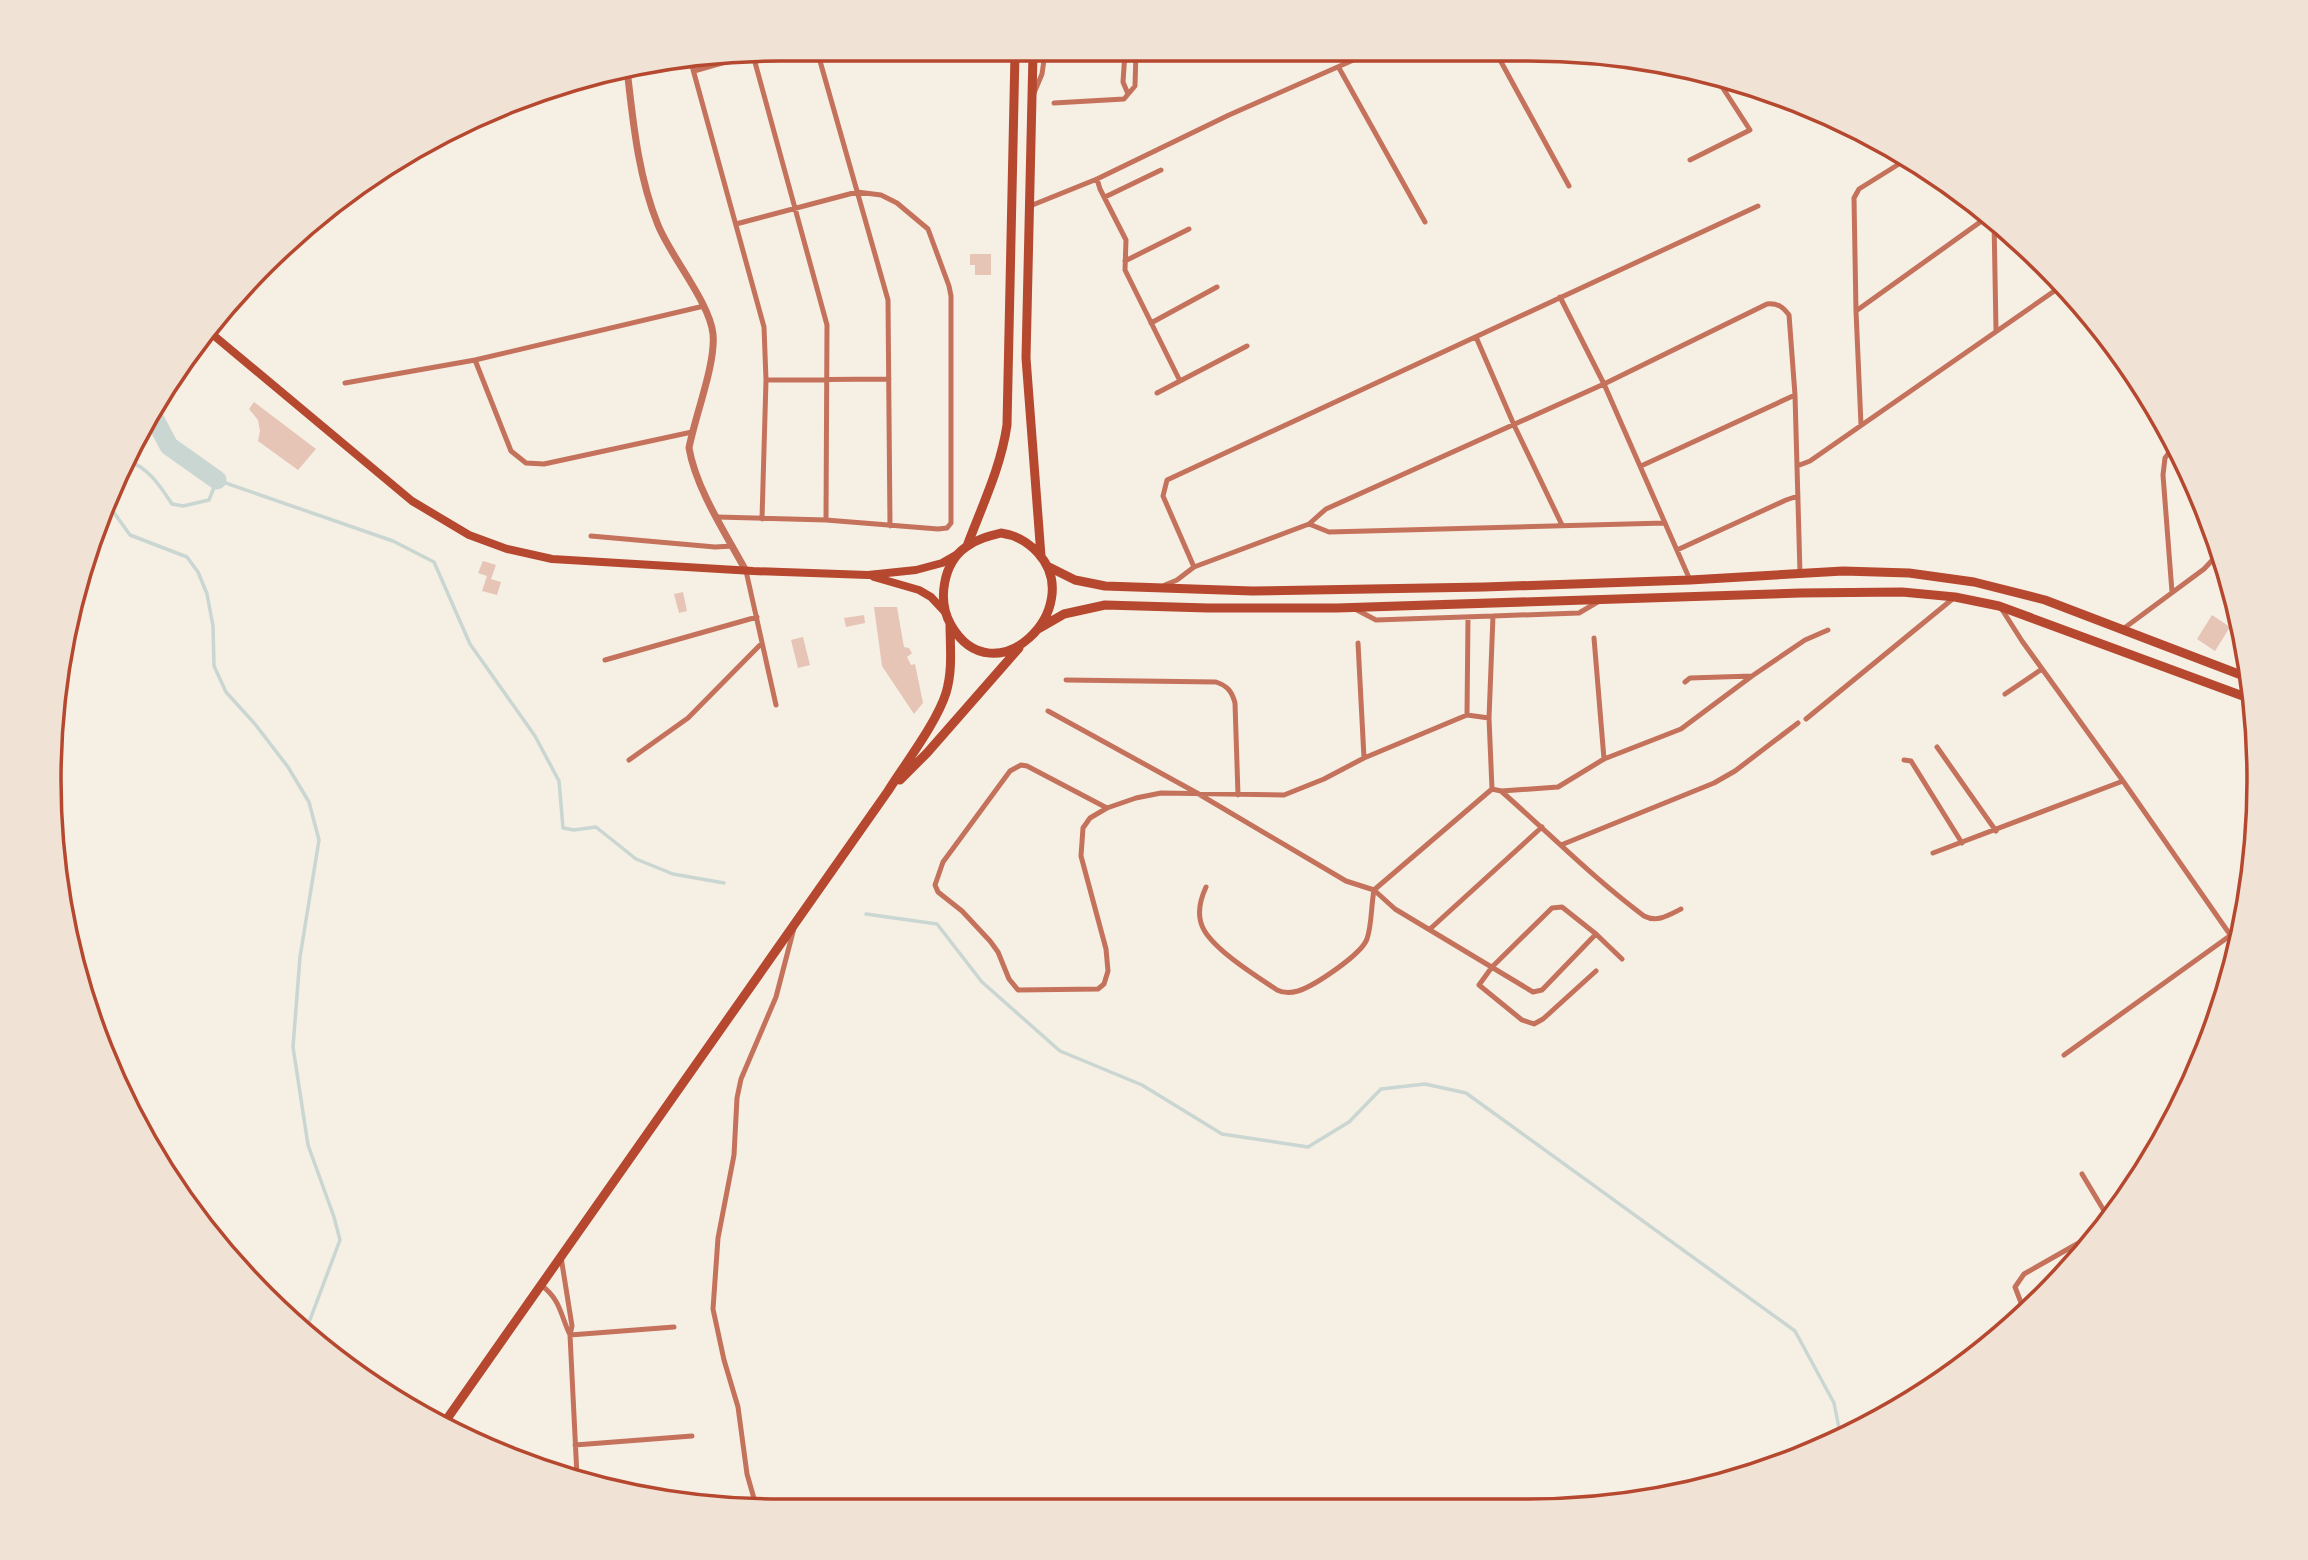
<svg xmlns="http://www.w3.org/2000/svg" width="2308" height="1560" viewBox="0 0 2308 1560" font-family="Helvetica,sans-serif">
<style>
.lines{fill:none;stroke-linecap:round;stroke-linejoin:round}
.stream{stroke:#c9d6d2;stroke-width:3.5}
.river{stroke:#c9d6d2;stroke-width:19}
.building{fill:#e6c5b7}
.minor{stroke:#c5725c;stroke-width:5}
.tertiary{stroke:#c5725c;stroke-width:7}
.secondary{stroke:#b5482f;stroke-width:8}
.trunk{stroke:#b5482f;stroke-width:9}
.rim{fill:none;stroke:#b5482f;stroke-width:3.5}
</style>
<rect width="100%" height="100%" fill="#f6efe4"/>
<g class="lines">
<path class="stream" d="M128,461C149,468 160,486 172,504L183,506L209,500L217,480L393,541L434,562L470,644L535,736L559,781L563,828L574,830L596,827L636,859L673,874L724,883
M105,500L130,535L187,557L198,572L207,594L213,626L214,666L226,692L255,724L288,767L309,802L319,840L300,957L293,1047L308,1145L334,1217L340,1240L305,1333
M866,914L937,924L982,982L1060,1051L1142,1085L1222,1134L1308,1147L1349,1122L1381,1089L1425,1084L1466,1093L1795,1331L1834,1403L1841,1438"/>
<path class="river" d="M153,416L169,446L217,480"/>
</g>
<path class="building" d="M970,254H991V275H975V265H970Z
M254,402L316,449L298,470L258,441L260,431L258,420L249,409Z
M483,561L496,565L491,579L501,582L497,595L482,591L487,576L478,573Z
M683,592L687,611L679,613L674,594Z
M874,607H897L904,647L909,648L912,653L907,657L911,665L915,664L923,703L914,714L882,666Z
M864,615L865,623L846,627L844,618Z
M2212,615L2230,627L2215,651L2197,639Z
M803,637L810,665L798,668L791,640Z"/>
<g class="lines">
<path class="minor" d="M1494,49L1569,186
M1125,52L1123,82L1128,94
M818,54L888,300L890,526
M689,55L764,327L766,380L762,519
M753,55L827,325L826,520
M1339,68L1425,222
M694,71L750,55
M1034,93L1042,74L1045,53
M1054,103L1124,99L1135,86L1136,52
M1690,160L1750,130L1717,79
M1097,179L1100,189L1126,240L1125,270L1180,381
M1105,197L1161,170
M1030,206L1097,179L1229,115L1376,50
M1994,219L1996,330
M1125,261L1189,229
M1560,297L1604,384L1690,580
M1856,311L1990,215
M1151,323L1217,287
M1476,337L1514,425L1562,525
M475,360L511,451L526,463L544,464L692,432
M766,380L889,379
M345,383L475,360L704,306
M1157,393L1247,346
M1861,425L1856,311L1854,198L1859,189L1907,159
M1641,466L1795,395
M1797,466L1810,461L2063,285
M717,517L826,520L938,529L947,528L951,523V296L949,286L928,229L897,203L881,195L857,192L736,224
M1309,524L1329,532L1665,523
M591,536L715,547L733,546
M1677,550L1786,500L1798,496
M1194,567L1163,496L1167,480L1758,206
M746,571L776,705
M1165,585L1177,580L1194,567L1309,524L1326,509L1604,384L1767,304C1778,303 1783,307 1789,315L1795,395L1800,573
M2172,592L2163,475L2165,458L2174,446
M2001,608L2022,641L2123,781L2238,946
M1355,609L1376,620L1493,616L1579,613L1601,600
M2123,629L2204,569L2219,553
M1594,638L1604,759
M1358,643L1364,758
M605,660L757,617
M1066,680L1216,682C1228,686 1232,692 1235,703L1238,795
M1685,682L1690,678L1752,676
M2005,694L2042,669
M1048,711L1197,793L1346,881L1374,890L1395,909L1533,992L1542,990L1596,934
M1467,715L1468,617
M1806,719L1955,597
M1937,747L1996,831
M629,760L688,718L762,643
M1904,760L1911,761L1962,843
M1492,789L1501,791L1558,787L1604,759L1681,729L1752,676L1805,640L1828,630
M1492,789L1489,718L1493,616
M1501,791C1549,833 1593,878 1644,916C1657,923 1669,915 1681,909
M1107,808L1027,766L1021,765L1010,771L943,862L935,885L938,892L962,911L990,941L998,952L1009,979L1018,990L1098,989L1104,984L1108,971L1106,949L1081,856L1083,828L1090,818L1107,808L1136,798L1161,793L1284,795L1324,779L1364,758L1467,715L1489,718
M1561,845L1714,783L1735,771L1798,723
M1933,853L2123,781
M1206,887C1200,900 1196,916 1204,930C1216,951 1256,976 1277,990C1283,993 1291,993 1298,991C1314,986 1361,955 1367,939C1372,924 1371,906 1374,890L1492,789
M1430,929L1542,827
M1596,971L1543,1019L1534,1024L1522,1020L1479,985L1492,967L1552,908L1562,907L1596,934L1622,959
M2064,1055L2231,935
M2082,1174L2109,1219
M561,1257L572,1326L570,1335L577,1476
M541,1285C561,1300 560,1314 570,1335
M2025,1313L2015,1287L2024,1274L2098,1232
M570,1335L674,1327
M575,1445L692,1436
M757,1509L747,1474L738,1407L724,1360L713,1309L718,1238L734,1155L737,1098L741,1079L776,997L794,928"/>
<path class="tertiary" d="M627,69C633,121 638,176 658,225C671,257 710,303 713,334C716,363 695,416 689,448C696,489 726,534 746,571"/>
<path class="secondary" d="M206,329L412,501L469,535L507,549L552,559L753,571L868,575L916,570L942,563L956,555
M874,577L919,590L931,597L946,613"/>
<path class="trunk" d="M1033,53L1026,358L1041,556
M1001,533C1016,535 1028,542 1038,553C1088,608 994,700 951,625C937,601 943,563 966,547C977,539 989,536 1001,533Z
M967,546C982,506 1001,467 1007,425L1015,53
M1047,566L1075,580L1105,586L1252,591L1484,587L1690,580L1843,571L1909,573L1974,582L2045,600L2249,678
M1038,629L1064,614L1105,605L1208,608H1337L1800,593L1902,592L1955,597L1999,606L2251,699
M900,780L927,753L1019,648
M442,1426L888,791C905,764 937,722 946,693C953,670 950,646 950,623"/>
</g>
<path d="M0 0H2308V1560H0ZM780 61H1528A719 719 0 0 1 2247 780V780A719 719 0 0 1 1528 1499H780A719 719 0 0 1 61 780V780A719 719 0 0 1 780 61Z" fill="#f1e2d6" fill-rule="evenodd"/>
<path class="rim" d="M780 61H1528A719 719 0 0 1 2247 780V780A719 719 0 0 1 1528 1499H780A719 719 0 0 1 61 780V780A719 719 0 0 1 780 61Z"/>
</svg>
